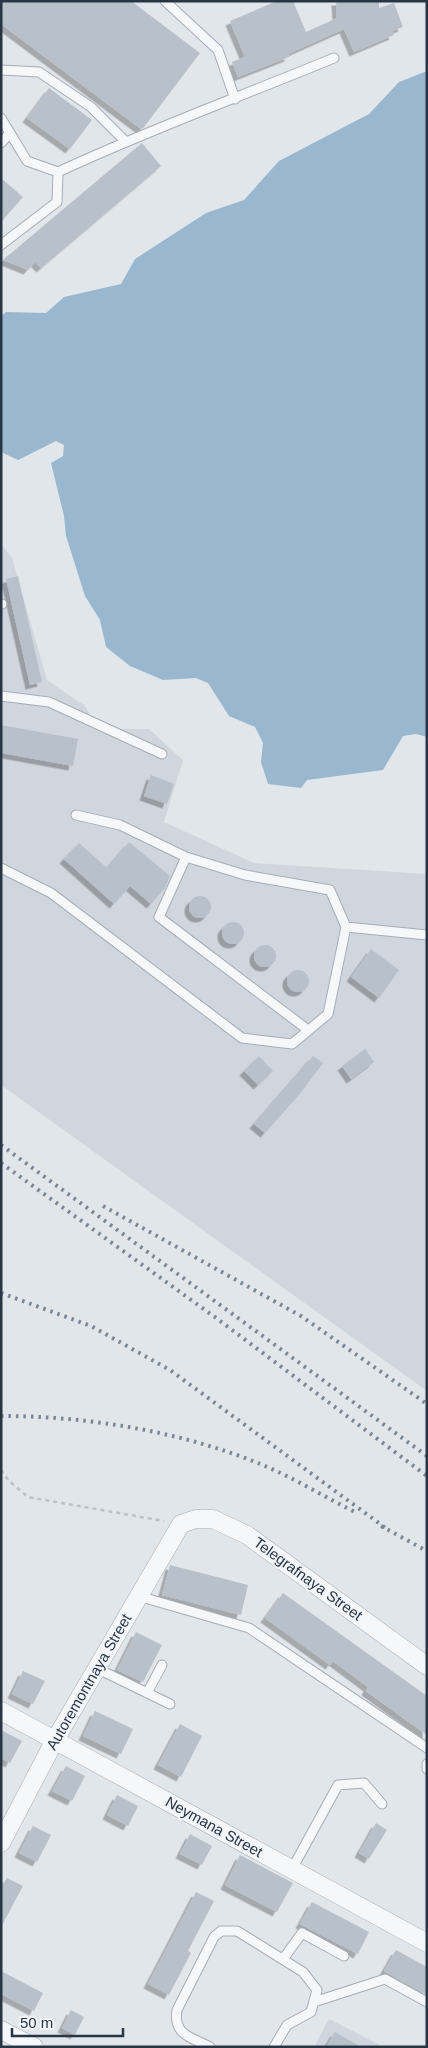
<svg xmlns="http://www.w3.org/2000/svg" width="428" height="2048" viewBox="0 0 428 2048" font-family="Arial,sans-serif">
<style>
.built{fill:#cfd6de}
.water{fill:#99b8cf}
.building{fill:#b8c0ca;filter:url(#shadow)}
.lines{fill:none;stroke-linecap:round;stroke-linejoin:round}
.lane-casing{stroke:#a5adb6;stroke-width:11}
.street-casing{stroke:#a5adb6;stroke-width:19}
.path{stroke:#bbc1c7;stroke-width:2.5;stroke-dasharray:4 4;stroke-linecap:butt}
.lane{stroke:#f5f7f9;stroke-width:9}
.street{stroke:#f5f7f9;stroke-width:18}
.rail{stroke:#798797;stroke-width:4;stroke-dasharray:2.5 5;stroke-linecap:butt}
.labels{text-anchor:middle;stroke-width:4;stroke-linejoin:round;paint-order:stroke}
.street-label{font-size:15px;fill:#273545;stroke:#f1f5f8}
</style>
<defs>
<filter id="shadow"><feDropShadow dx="-4.5" dy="4.5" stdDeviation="0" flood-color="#0004"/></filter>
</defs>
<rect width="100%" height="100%" fill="#e1e6eb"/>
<path class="built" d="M1,544L12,558L47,680L85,706L92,718L117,729H149L183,760L164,822L254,863L427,874V1391L1,1085Z
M329,2019L384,2047H314Z"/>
<path class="water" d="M427,71V737L416,734L403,736L383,770L307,780L301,788L268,784L261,762L263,743L255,727L229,716L208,683L196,678L163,680L130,666L106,647L100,620L85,596L66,536L64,516L51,463L63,456L64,445L56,441L18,460L1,452V316L6,312L46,313L64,297L121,284L135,259L206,213L244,200L279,161L369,114L399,82Z"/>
<path class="building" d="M1,1H131L200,53L144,127L141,129L1,24Z
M277,1H293L306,32L337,18L336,1H379V8L394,3L403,27L392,31L394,35L354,52L344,29L288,54L289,57L238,77L232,62L245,57L230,21Z
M49,88L92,120L70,149L27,118Z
M142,143L161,166L41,268L35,262L28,270L3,260Z
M1,178L23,197L1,222Z
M18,576L42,682L30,685L6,579Z
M1,725L78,739L73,766L1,753Z
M151,775L174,784L167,804L144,796Z
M129,842L170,876L165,888L151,904L130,886L114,904L64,859L79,843L107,868Z
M189 907a11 11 0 1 1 22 0a11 11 0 1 1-22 0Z
M222 933a11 11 0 1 1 22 0a11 11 0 1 1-22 0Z
M254 956a11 11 0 1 1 22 0a11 11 0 1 1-22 0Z
M371,949L399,970L379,998L351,977Z
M287 981a11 11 0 1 1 22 0a11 11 0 1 1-22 0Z
M365,1049L374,1062L351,1079L342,1066Z
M259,1056L273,1071L258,1085L244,1071Z
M313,1056L323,1063L302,1091L265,1133L254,1124Z
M170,1565L248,1585L241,1615L162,1595Z
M283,1593L427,1696V1735L366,1691L368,1687L333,1661L330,1665L265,1618Z
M136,1632L162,1645L143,1682L117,1670Z
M23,1671L45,1681L33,1704L12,1694Z
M95,1711L133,1729L121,1754L83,1736Z
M180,1724L202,1736L181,1777L158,1765Z
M1,1730L22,1741L10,1763L1,1758Z
M66,1766L85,1776L72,1801L52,1791Z
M117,1795L138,1806L128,1826L107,1815Z
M376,1823L387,1830L369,1859L359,1853Z
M33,1826L51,1835L37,1862L19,1853Z
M190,1834L212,1846L202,1865L180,1854Z
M240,1855L293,1883L277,1912L225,1885Z
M7,1878L23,1886L1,1927V1888Z
M196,1892L214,1901L188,1951L191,1953L169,1995L148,1984Z
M312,1902L369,1932L358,1954L300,1924Z
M396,1950L427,1967V1995L384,1971Z
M1,1971L43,1993L34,2011L1,1994Z
M71,2010L84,2017L75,2035L62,2028Z
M335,2032L361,2047H326Z"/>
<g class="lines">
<defs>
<path id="lane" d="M165,1L218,50L235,99
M1,70L39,72L91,107L125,141
M1,118L27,161L58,172C148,130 242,96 334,58
M1,143L10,133
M1,245L57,202L58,172
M1,604H2
M1,696L49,702L162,754
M186,857L159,917L308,1030
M1,868L51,893L242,1038L292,1044L328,1014L346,927L330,890L245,875L186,857L120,825L76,815
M346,927L427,935
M138,1596L249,1628L427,1748
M96,1668L170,1704
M147,1693L162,1665
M427,1764V1769
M292,1869L338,1785L364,1783L382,1804
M283,1959L302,1933L344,1956
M314,2002L385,1979L427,2002
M210,2047C191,2037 173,2035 177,2010L214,1937L221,1931H237L303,1972L317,1990L311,2012L287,2025L274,2047"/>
<path id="street" d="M1,1711L427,1943
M1,1843L55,1740L181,1524L196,1519H213L247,1535L427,1666
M1,2030L34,2047"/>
</defs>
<use href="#lane" class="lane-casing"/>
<use href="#street" class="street-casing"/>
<path class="path" d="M1,1470L9,1481L28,1497L164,1521"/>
<use href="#lane" class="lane"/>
<use href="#street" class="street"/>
<path class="rail" d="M1,1145L427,1456
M1,1163L212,1315L427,1476
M103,1206L301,1316L427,1404
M1,1293L91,1326L170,1370L387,1529
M1,1416C88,1416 185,1432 265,1466C296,1479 326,1498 357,1513
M381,1526L427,1551"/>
</g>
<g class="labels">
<g class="street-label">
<text transform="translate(308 1579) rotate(36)" y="5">Telegrafnaya Street</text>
<text transform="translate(89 1682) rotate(-60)" y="5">Autoremontnaya Street</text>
<text transform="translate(214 1827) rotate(29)" y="5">Neymana Street</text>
</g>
</g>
<rect width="428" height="2048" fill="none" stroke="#273545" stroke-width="5"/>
<path d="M12 2028v8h111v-8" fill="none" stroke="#273545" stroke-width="2.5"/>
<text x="20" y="2028" font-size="15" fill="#273545" stroke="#f1f5f8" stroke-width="4" paint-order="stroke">50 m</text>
</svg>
